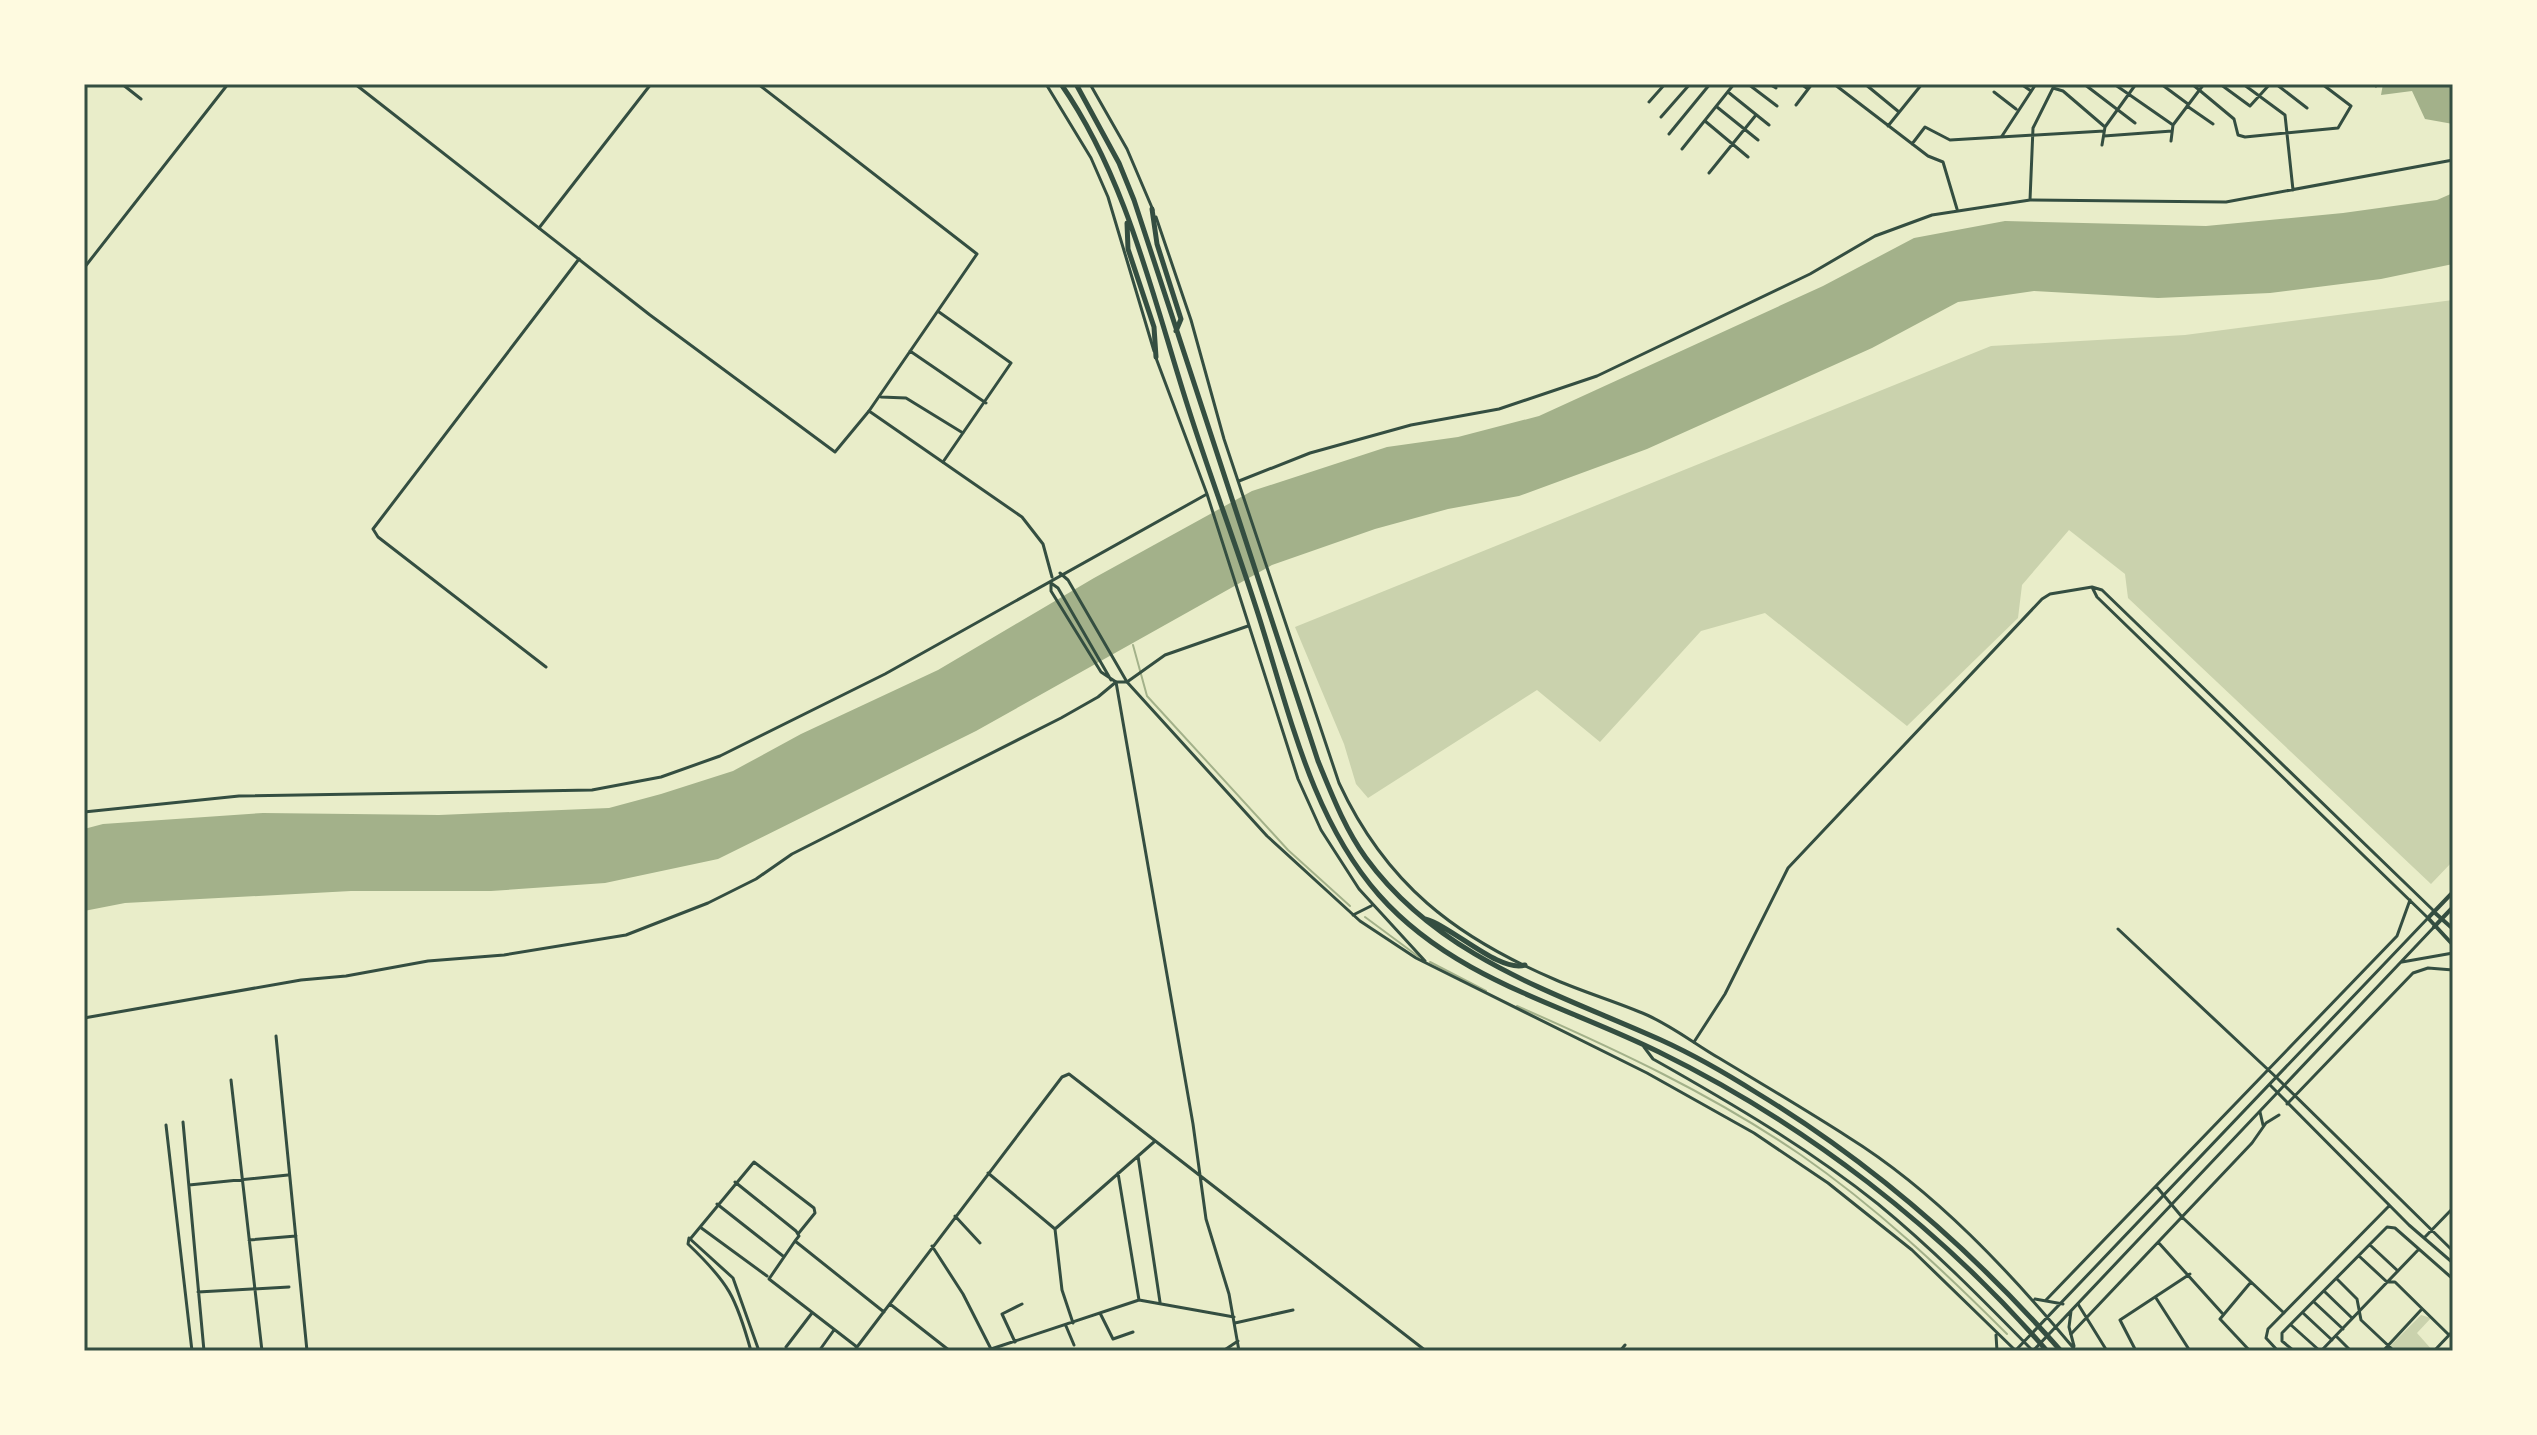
<svg xmlns="http://www.w3.org/2000/svg" width="2537" height="1435" viewBox="0 0 2537 1435" font-family="'Space Grotesk',sans-serif">
<style>
.green{fill:#cad2ad}
.water{fill:#a3b18a}
.lines{fill:none;stroke-linecap:round;stroke-linejoin:round}
.stream{stroke:#a3b18a;stroke-width:2}
.minor{stroke:#344e41;stroke-width:3}
.tertiary{stroke:#344e41;stroke-width:3}
.secondary{stroke:#344e41;stroke-width:4}
.trunk{stroke:#344e41;stroke-width:5}
.neatline{fill:none;stroke:#344e41;stroke-width:3}
</style>
<rect width="100%" height="100%" fill="#e9edc9"/>
<path class="green" d="M2453,300V861L2431,884L2128,598L2125,574L2069,530L2022,585L2018,618L1907,726L1765,613L1701,631L1600,742L1537,690L1368,798L1356,784L1344,744L1295,627L1991,346L2185,335Z
M2421,1315L2431,1318L2417,1333L2433,1351H2385Z"/>
<path class="water" d="M2383,84H2453V124L2425,119L2412,91L2381,95Z
M2453,193V264L2381,279L2270,293L2158,298L2034,291L1958,302L1872,348L1647,449L1519,496L1448,509L1375,529L1272,565L976,731L718,859L605,883L491,891H351L125,903L84,911V829L103,824L263,813L439,815L609,808L661,794L733,771L801,734L938,670L1094,578L1252,491L1387,447L1458,437L1539,416L1823,286L1914,238L2005,221L2206,226L2343,213L2437,200Z"/>
<g class="lines">
<path class="stream" d="M1133,645L1147,696L1288,850L1350,906
M1365,917L1419,957
M1430,962L1486,991
M1517,1006C1615,1049 1712,1094 1801,1155C1876,1207 1943,1270 2007,1334"/>
<path class="minor" d="M122,84L141,99
M758,84L977,254L869,411
M1748,84L1777,106
M1769,84L1776,88
M1801,84L1808,89
M1834,84L1928,156L1943,162L1957,209
M1865,84L1899,112
M2021,84L2031,91
M2084,84L2135,123
M2114,84L2173,125
M2161,84L2188,104
M2192,84L2234,119L2238,135L2245,137L2338,128L2351,106L2322,84
M2220,84L2250,106L2270,84
M2243,84L2285,115L2293,190
M2276,84L2307,108
M2373,84L2376,86
M1728,92L1769,125
M1994,92L2016,109
M1649,102L1665,84
M1796,105L1812,84
M2187,106L2213,124
M1717,107L1758,140
M1661,117L1690,84
M1705,121L1748,157
M1888,126L1922,84
M1669,134L1710,84
M2002,136L2036,84
M2104,136L2172,131
M2171,141L2173,125L2204,84
M1912,144L1925,127L1950,140L2104,131
M2102,145L2105,127L2136,84
M1682,149L1734,84
M1709,173L1756,115
M2030,200L2033,128L2053,88L2063,91L2105,127
M539,228L651,84
M84,268L228,84
M939,312L1011,363L943,462
M910,351L986,403
M881,397L906,398L963,433
M1239,481L1310,453L1411,425L1499,409L1597,376L1810,274L1875,236L1932,215L2030,200L2226,202L2453,160
M546,667L378,537L373,529L579,259
M1116,682L1193,1124L1206,1219L1229,1294L1239,1351
M1127,682L1165,655L1248,626
M2428,918L2097,597L2092,587L2102,590L2434,911
M2118,929L2277,1078L2453,1251
M2402,962L2453,953
M276,1036L307,1351
M1694,1042L1725,994L1788,868L2042,599L2050,594L2092,587
M231,1080L262,1351
M2270,1085L2409,1225L2453,1263
M2287,1104L2413,973L2428,968L2453,970
M2260,1112L2263,1125
M183,1122L204,1351
M166,1125L192,1351
M1138,1156L1160,1302
M988,1173L1055,1229L1062,1290L1073,1323
M1118,1173L1139,1300
M735,1182L796,1231L799,1236L795,1241L884,1312
M189,1185L288,1175
M2156,1186L2182,1217L2284,1313
M717,1204L783,1256
M955,1216L980,1243
M700,1227L767,1276
M1055,1229L1154,1142
M691,1238L754,1162L814,1208L815,1213L798,1234
M2424,1238L2453,1208
M249,1240L296,1236
M795,1241L769,1279L857,1347
M2158,1242L2222,1313
M2370,1245L2398,1271
M932,1246L963,1294L991,1349
M2359,1256L2387,1282H2395L2449,1335
M2337,1279L2357,1299L2361,1320L2394,1351
M2324,1291L2352,1318
M198,1292L289,1287
M2156,1298L2190,1351
M2046,1300L2397,936L2410,900
M2314,1302L2343,1329
M890,1304L950,1351
M2078,1304L2107,1351
M1100,1313L1113,1339L1133,1332
M2303,1313L2332,1340
M1235,1323L1293,1310
M2291,1325L2320,1351
M1066,1326L1074,1345
M2071,1334L2252,1143L2266,1123L2279,1115
M2336,1336L2351,1351
M1015,1342L1002,1314L1022,1304
M786,1347L812,1313
M751,1351C736,1297 729,1283 688,1244L689,1238L733,1278L759,1351
M819,1351L834,1330
M854,1351L1062,1077L1069,1074L1426,1351
M985,1351L1139,1300L1234,1317
M1046,1351L1053,1350
M1223,1351L1238,1341
M1620,1351L1625,1345
M2136,1351L2120,1320L2190,1274
M2250,1351L2220,1319L2251,1282
M2278,1351L2266,1338L2268,1329L2389,1206
M2294,1351L2282,1341V1333L2387,1227L2395,1228L2453,1279
M2321,1351L2419,1249
M2383,1351L2421,1310
M2434,1351L2453,1331"/>
<path class="tertiary" d="M355,84L650,315L835,452L869,411L1022,517L1043,544L1052,577
M1046,84L1091,158L1108,197L1154,351
M1090,84L1127,149L1153,210
M1156,217L1191,320L1224,439L1339,783C1386,884 1455,937 1556,980C1586,993 1617,1002 1647,1015C1672,1026 1695,1044 1719,1058C1762,1084 1806,1110 1848,1137C1935,1191 2011,1273 2076,1351
M1156,358L1207,494L1298,779L1321,830L1359,889L1425,961
M1060,573L1068,580L1127,682L1267,836L1360,921L1416,958L1647,1073L1754,1133L1828,1183L1912,1250L2016,1351
M1051,583L1058,588L1111,680
M1051,584V591L1101,672L1116,682H1127
M84,812L239,796L592,790L661,777L720,756L885,674L1207,494
M1353,915L1371,906
M84,1018L301,980L346,976L428,961L504,955L626,935L708,903L756,879L792,854L1061,718L1098,697L1116,682
M1644,1047L1653,1059C1731,1103 1808,1148 1878,1204C1934,1250 1983,1300 2033,1351L2434,927
M2035,1299L2063,1304
M2071,1311L2069,1327L2074,1346
M1996,1335L1997,1351
M2016,1350L2428,918"/>
<path class="secondary" d="M2453,892L2428,918L2453,945
M2434,912L2453,929
M2434,927L2453,907"/>
<path class="trunk" d="M1061,84C1127,179 1153,298 1188,407C1212,483 1241,557 1264,633C1292,724 1315,822 1379,895C1453,979 1562,1004 1659,1052C1806,1124 1940,1228 2047,1351
M1076,84L1119,163L1134,200L1318,761C1332,795 1345,829 1366,858C1439,958 1554,992 1661,1040C1694,1055 1727,1074 1757,1093C1872,1163 1972,1250 2061,1351
M1152,209L1157,244L1181,319L1176,331
M1127,223L1128,249L1154,327L1156,357
M1425,919C1452,926 1499,973 1525,965"/>
</g>
<rect width="2537" height="1435" fill="none" stroke="#fefae0" stroke-width="172"/>
<rect x="86" y="86" width="2365" height="1263" class="neatline"/>
</svg>
